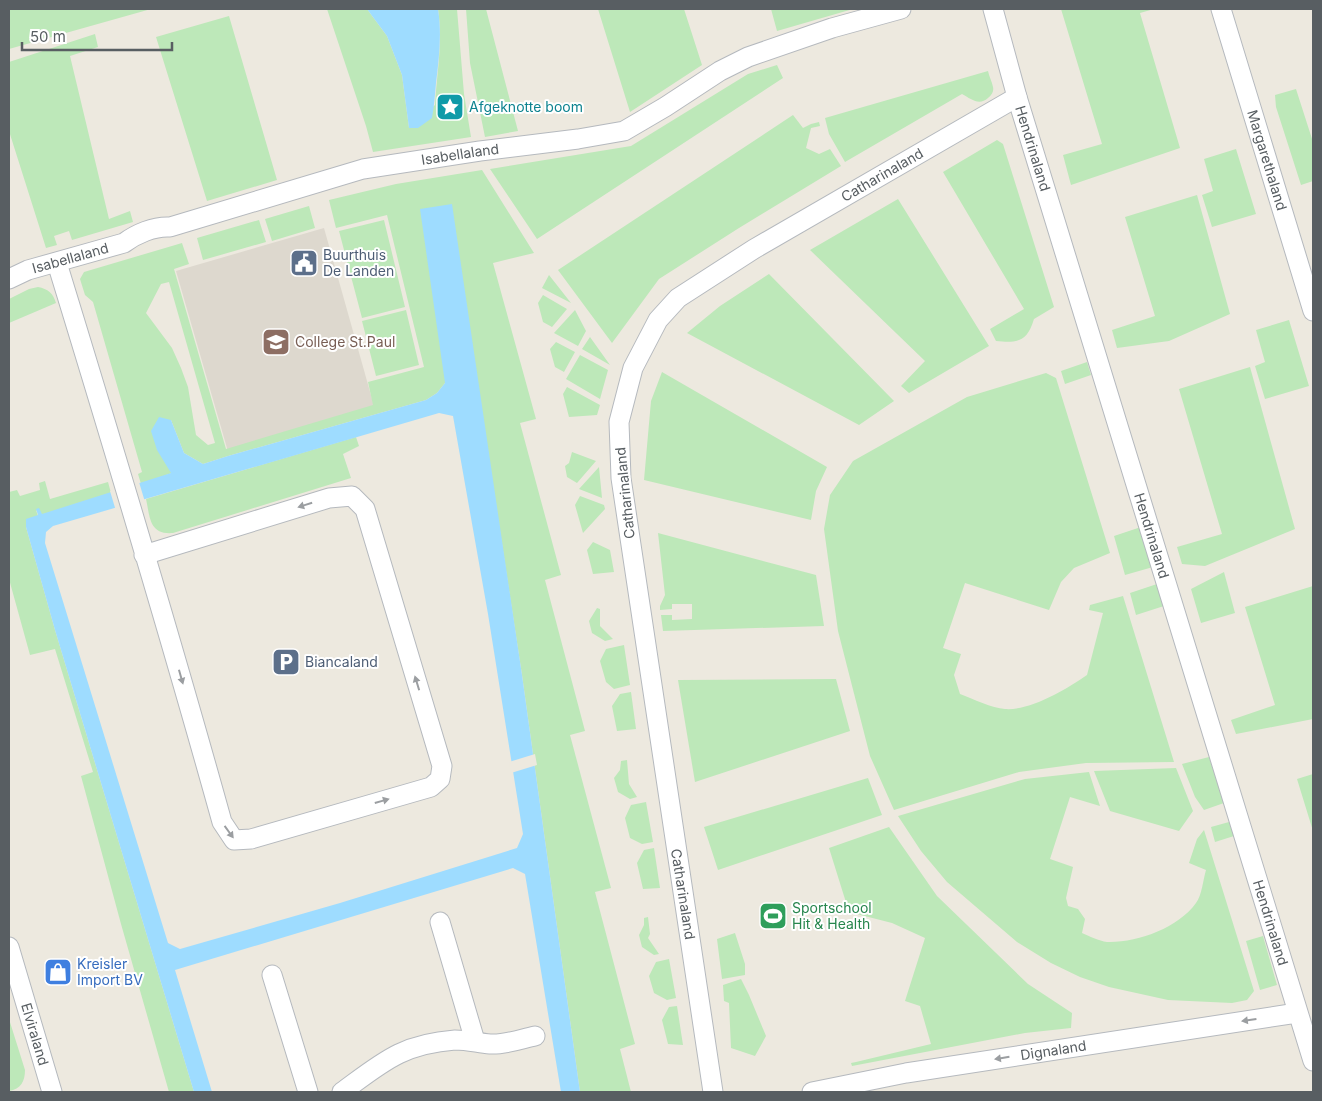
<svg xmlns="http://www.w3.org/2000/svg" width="1322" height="1101" viewBox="0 0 1322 1101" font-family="Inter,sans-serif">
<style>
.education{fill:#ddd8ce}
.green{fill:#bde8b9;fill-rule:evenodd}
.water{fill:#9edcff;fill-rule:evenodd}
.pier{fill:#ede9df}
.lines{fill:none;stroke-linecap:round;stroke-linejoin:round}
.street-casing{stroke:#b5b9be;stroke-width:21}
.street{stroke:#fff;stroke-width:19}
.oneway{fill:#9b9ea1}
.labels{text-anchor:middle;stroke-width:4;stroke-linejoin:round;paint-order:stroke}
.culture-label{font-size:14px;fill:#0d838f;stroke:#fff;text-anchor:start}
.street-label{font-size:14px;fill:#585e62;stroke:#fff}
.service-label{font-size:14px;fill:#4e5e75;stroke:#fff;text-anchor:start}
.education-label{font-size:14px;fill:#785e54;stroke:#fff;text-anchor:start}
.leisure-label{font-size:14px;fill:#27864d;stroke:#fff;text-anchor:start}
.shop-label{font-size:14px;fill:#366cbe;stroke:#fff;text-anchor:start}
</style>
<rect width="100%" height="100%" fill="#ede9df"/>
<path class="education" d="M324,228L376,413L229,455L176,271Z"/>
<path class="green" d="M9,9H151L9,49Z
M327,9H367L387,36L402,75L409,128L435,105C437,72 443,41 438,9H457L464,94L471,137L373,152L366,126Z
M466,9H486L518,131L485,137L470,63Z
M598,9H684L702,65L630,112Z
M771,9H853L777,31Z
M1061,9H1154L1140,13L1180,148L1071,185L1063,155L1102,144Z
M229,16L277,180L207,201L156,37Z
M95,34L98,47L70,56L109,219L130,211L133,222L72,240L69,231L54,236L57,245L46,248L9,131V62Z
M777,65L783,78L537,239L490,169L631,146L748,74Z
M988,71C989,76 992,82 993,87C994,91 992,95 988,98C979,106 971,99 962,94L845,162L829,134L825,118Z
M1296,89L1313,142V181L1301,185L1276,107L1275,95Z
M793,115L803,128L811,124L819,122L820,126L811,128L806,148L819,154L830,149L841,166L739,228L659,279L612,343L558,270Z
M997,140L1003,144L1054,307L1034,319C1027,342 1018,343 996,341L990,329L1024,309L943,172Z
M1236,149L1256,214L1212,227L1202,195L1213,191L1204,159Z
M482,170L534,253L493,263L536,419L520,423L561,575L545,580L585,731L570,735L611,888L595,892L635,1044L620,1049L631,1092H580L522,675L481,407L445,383L437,393L426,400L228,456L203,464L184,453L171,420L172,473L141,484L138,474L142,472L93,302L85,295L80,279L84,272L182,243L189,264L174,269L226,449L373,405L368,382L424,367L387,215L336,228L329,200L396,184ZM169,282L215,443L208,445L196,435L188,387L181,368L172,348L146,313L161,284Z
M1197,195L1230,314L1169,341L1117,348L1112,330L1155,316L1125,217Z
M898,199L989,346L909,393L901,386L925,361L810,250Z
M309,206L315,228L272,241L265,219Z
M259,220L266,242L203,260L197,238Z
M384,220L405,307L362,318L339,231Z
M769,274L894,401L859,425L687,333L720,306Z
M549,275L571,303L542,288Z
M38,287C48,289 53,293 56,303L9,323V299L29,289Z
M543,295L567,309L552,327L543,322L538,303Z
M406,310L419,365L376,376L362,321Z
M575,310L586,331L578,346L554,333Z
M1289,320L1309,386L1265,399L1255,366L1265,362L1256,330Z
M590,337L610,365L582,349Z
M556,342L575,352L564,372L555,367L550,349Z
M580,355L608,370L600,399L566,379Z
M1087,362L1091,375L1065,384L1061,371Z
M1250,367L1295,529L1205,566L1182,564L1177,547L1222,534L1179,389Z
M662,372L827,467L816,491L811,520L644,480L651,401Z
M1046,373L1056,378L1110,553L1074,568L1061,582L1049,610L965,583L943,648L961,654L954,675L960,694C973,699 992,708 1005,709C1030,711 1067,689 1087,675L1103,613L1089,610L1090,605L1123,596L1174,762L1086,763L1019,772L894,810L870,756L838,631L824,529L830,495L853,461L967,397Z
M567,387L600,405L597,415L569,417L563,394Z
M356,437L359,446L343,454L351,478L173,533C149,535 150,517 146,499Z
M572,452L596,461L577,483L567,477L565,466L569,463Z
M599,467L602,498L579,489Z
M45,481L50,499L108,482L111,493L41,515L36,510L38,516L26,527L55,630L194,1092H169L121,924L81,776L93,772L55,649L30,655L9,579V492L17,490L20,496L40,490L39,483Z
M580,496L604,505L605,509L583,533L575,505Z
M1141,527L1153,567L1125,575L1114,536Z
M658,533L816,575L824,626L663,631L661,615H672V620L692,619V604H672V609L660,610V606L665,595Z
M593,542L610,550L614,572L593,574L587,550Z
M1224,572L1235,613L1201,623L1191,589Z
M1157,584L1164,606L1136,615L1130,593Z
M1313,586V719L1236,734L1231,720L1275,705L1245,607Z
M597,608L600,609V626L613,639L605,641L592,633L589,621Z
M624,645L630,685L614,689L606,682L600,661L606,649Z
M836,679L850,731L695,782L678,680Z
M631,692L636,729L617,731L612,706L620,694Z
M1209,757L1224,803L1204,810L1195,797L1182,764Z
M627,760L629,784L637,797L630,799L618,792L614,778L620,770L621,761Z
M1176,768L1193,811L1179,831L1110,811L1094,771Z
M1089,772L1100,806L1070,797L1050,859L1073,867L1066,898L1068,906L1078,909L1085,919L1082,933C1089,936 1099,941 1107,942C1137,943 1178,928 1196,903C1202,895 1203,880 1206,870L1189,863L1197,839L1204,830L1254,991L1247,1000L1232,1003L1168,1000L1109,987L1080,977L1051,963L1017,942L947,882L921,851L898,816L1025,779Z
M1313,774V831L1297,779Z
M868,778L882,815L718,870L704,827Z
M646,802L653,842L642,844L630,838L625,818L631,805Z
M1229,822L1234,836L1215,842L1211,827Z
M889,827L937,896L1028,984L1072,1013L1071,1028L1025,1033L852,1066L851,1063L856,1062L931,1044L920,1006L905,1001L925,938L892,923L849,912L829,848Z
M654,848L660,888L643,889L637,863L644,850Z
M648,917L650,934L648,938L659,954L654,955L642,947L639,935L644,925V918Z
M735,933L745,964V975L722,979L717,939Z
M1263,936L1277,985L1260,990L1246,941Z
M669,959L676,998L667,1000L654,993L649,976L656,962Z
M741,979L749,995L766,1036L755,1056L731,1048L729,1003L724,1001L723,985Z
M677,1006L683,1045L668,1044L662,1020L669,1007Z
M9,1019L25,1070C25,1081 21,1089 9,1091Z"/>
<path class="water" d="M367,9H438C442,34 439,58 436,83C435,95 434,107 432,118L418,128H409L402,75L387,36Z
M452,204L522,675L580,1092H561L525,874L513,868L175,970L212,1092H194L55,630L26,527V519L38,515L36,509L39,508L42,514L171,473L157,450L151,431L159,417L171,420L184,453L203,464L228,456L426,400L437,393L445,383L420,209ZM439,413L453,416L488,614L523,834L517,848L340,903L180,949L168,943L45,543L46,532L53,526Z"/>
<path class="pier" d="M139,482L145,502L116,511L110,491Z
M535,754L537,765L511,773L509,762Z"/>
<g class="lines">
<defs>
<g id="street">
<path id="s1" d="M993,9L1017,97L1313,1061"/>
<path id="s2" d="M1221,9L1313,311"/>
<path d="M57,263C114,449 170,635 222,822L234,840L251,839L431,787L440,779L442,766L365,509L352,496L329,498L144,555"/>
<path id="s3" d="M9,279L28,270L124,243C136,234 154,226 170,227L363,169L480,151L578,139L624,131L665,107L720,71L748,57L832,28L901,9"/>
<path d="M440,922L475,1041"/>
<path id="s4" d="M9,947L52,1092"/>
<path d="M272,975L308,1092"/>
<path d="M342,1092C383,1062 402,1044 455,1040C468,1040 478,1043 490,1044C505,1045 521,1039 535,1036"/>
<path id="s5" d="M713,1092L621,478L619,422L633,368L658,320L678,298L754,249L1017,97"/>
<path id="s6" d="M812,1092L906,1073L1297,1013"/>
</g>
</defs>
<use href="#street" class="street-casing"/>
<use href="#street" class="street"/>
</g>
<defs><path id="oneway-solid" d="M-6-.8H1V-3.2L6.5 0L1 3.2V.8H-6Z" transform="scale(1.25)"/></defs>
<g class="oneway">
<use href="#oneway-solid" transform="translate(305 505) rotate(163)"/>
<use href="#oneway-solid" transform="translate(181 677) rotate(74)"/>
<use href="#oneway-solid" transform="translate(417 683) rotate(-107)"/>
<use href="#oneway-solid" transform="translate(382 801) rotate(-16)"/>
<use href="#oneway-solid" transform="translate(229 832) rotate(54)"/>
<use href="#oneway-solid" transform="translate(1249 1020) rotate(172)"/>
<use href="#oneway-solid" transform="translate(1002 1058) rotate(171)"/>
</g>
<defs>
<symbol id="sight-square" viewBox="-11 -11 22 22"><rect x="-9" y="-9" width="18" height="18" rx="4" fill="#0f9aa8" stroke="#fff"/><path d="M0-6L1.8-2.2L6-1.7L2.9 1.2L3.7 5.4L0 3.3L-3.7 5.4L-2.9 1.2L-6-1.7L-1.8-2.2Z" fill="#fff"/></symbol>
<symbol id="civic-square" viewBox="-11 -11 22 22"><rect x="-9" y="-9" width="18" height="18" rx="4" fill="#5c6f8a" stroke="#fff"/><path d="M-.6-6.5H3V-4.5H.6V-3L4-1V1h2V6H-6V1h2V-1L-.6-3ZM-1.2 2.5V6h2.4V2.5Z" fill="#fff"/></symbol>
<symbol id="school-square" viewBox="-11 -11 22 22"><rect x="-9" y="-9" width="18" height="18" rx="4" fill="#8d6e63" stroke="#fff"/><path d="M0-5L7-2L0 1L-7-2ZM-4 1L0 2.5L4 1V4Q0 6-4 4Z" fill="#fff"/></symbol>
<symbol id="parking-square" viewBox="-11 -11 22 22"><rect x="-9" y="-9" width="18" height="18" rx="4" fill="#5c6f8a" stroke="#fff"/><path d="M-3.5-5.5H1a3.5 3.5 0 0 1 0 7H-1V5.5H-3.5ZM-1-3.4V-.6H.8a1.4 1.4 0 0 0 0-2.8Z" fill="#fff"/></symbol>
<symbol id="stadium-square" viewBox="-11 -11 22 22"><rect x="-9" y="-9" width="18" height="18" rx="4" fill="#2e9e5b" stroke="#fff"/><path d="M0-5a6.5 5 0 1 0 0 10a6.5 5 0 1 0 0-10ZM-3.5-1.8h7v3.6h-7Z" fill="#fff"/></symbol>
<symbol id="shop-square" viewBox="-11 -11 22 22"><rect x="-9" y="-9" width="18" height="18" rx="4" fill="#3f7fe0" stroke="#fff"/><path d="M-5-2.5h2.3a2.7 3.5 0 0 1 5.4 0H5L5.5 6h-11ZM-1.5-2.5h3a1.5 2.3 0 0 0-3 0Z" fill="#fff"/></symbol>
</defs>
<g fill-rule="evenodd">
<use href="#sight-square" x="434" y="91" width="32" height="32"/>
<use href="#civic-square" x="288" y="247" width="32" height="32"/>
<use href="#school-square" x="260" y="326" width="32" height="32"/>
<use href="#parking-square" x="270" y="646" width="32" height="32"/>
<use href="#stadium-square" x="757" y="900" width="32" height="32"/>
<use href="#shop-square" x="42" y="956" width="32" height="32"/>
</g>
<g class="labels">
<g class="culture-label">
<text x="469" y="112">Afgeknotte boom</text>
</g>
<g class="street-label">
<text dy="5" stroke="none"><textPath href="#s1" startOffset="145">Hendrinaland</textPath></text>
<text dy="5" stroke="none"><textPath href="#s3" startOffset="470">Isabellaland</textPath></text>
<text dy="5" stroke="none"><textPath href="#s2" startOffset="158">Margarethaland</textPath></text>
<text dy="5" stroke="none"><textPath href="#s5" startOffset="1055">Catharinaland</textPath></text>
<text dy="5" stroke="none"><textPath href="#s3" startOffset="65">Isabellaland</textPath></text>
<text transform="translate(625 493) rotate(-96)" y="5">Catharinaland</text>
<text dy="5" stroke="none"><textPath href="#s1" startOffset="550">Hendrinaland</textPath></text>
<text transform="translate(683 894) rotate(81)" y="5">Catharinaland</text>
<text dy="5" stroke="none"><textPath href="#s1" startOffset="955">Hendrinaland</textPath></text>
<text dy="5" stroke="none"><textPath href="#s4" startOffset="91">Elviraland</textPath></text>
<text dy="5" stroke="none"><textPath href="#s6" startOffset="245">Dignaland</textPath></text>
</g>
<g class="service-label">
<text x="323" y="260">Buurthuis<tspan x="323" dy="16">De Landen</tspan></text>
<text x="305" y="667">Biancaland</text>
</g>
<g class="education-label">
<text x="295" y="347">College St.Paul</text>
</g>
<g class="leisure-label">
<text x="792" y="913">Sportschool<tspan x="792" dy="16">Hit &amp; Health</tspan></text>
</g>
<g class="shop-label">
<text x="77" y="969">Kreisler<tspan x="77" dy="16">Import BV</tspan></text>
</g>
</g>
<rect width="1322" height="1101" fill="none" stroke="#585e62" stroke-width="20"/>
<path d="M22 42v8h150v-8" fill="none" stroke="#585e62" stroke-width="2.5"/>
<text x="30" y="42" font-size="15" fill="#585e62" stroke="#ffffff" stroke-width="4" paint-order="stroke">50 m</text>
</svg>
